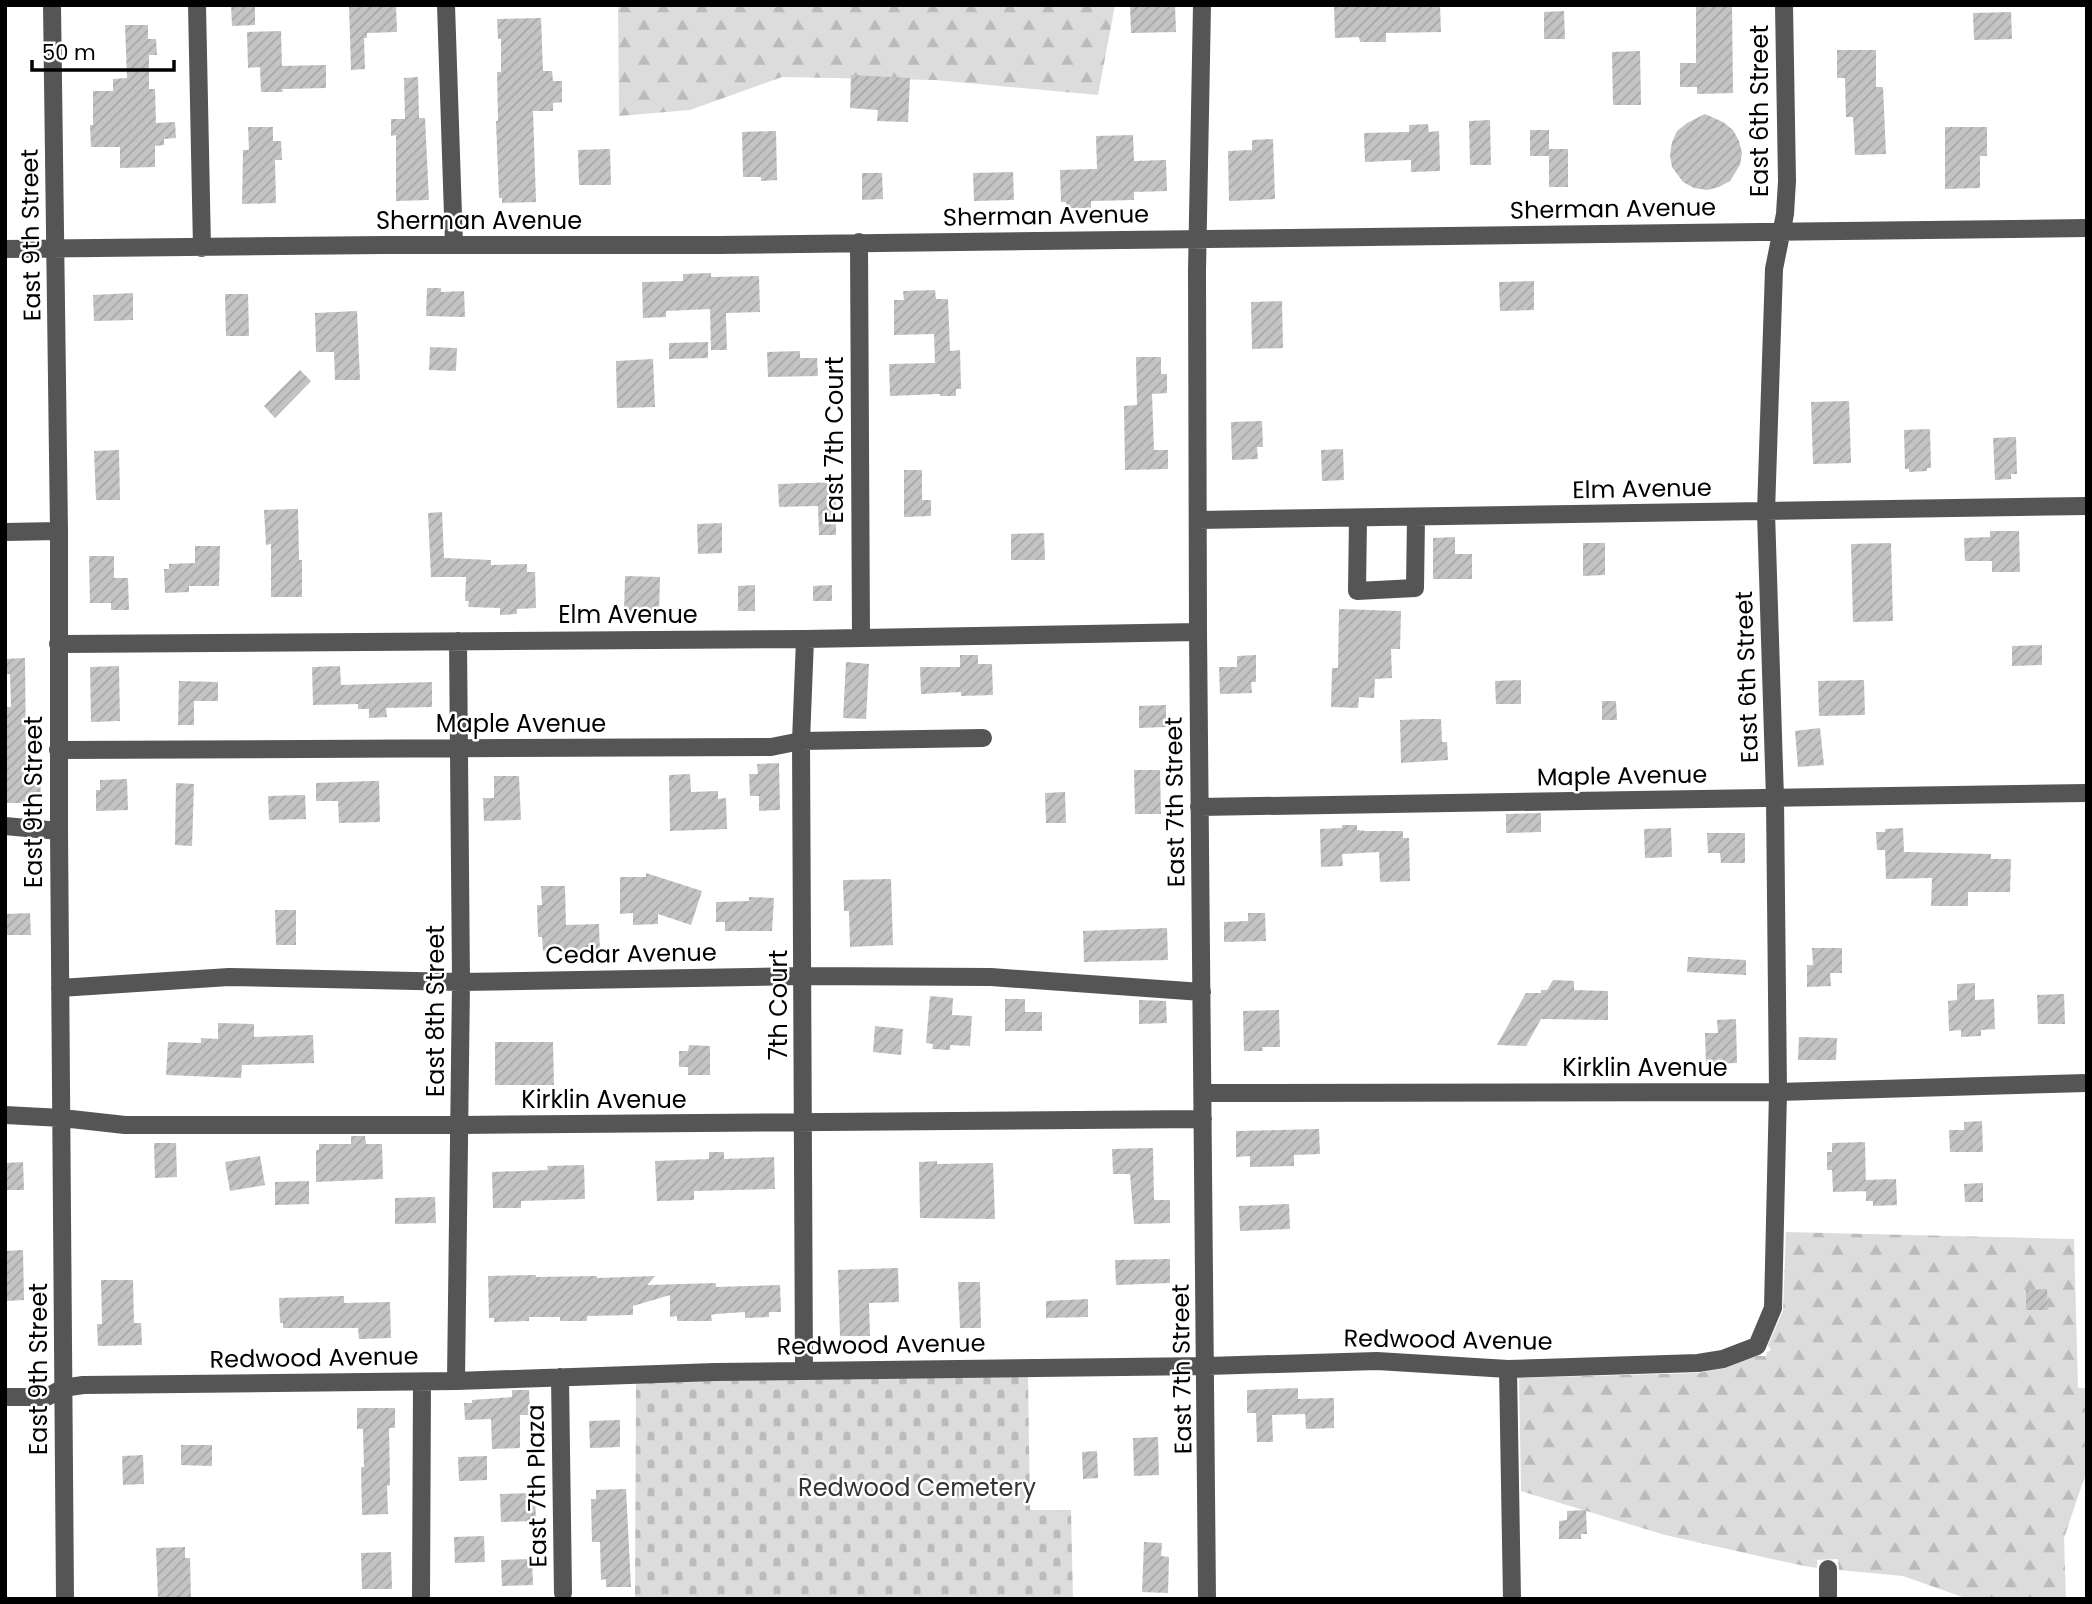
<svg xmlns="http://www.w3.org/2000/svg" width="2092" height="1604" viewBox="0 0 2092 1604" font-family="Poppins,sans-serif">
<style>
.forest{fill:url(#forest-firs)}
.cemetery{fill:url(#cemetery-stones)}
.building{fill:url(#building-hatch)}
.lines{fill:none;stroke-linecap:round;stroke-linejoin:round}
.minor{stroke:#555;stroke-width:18}
.labels{text-anchor:middle;stroke-width:5;stroke-linejoin:round;paint-order:stroke}
.street-label{font-size:24px;fill:#000;stroke:#fff}
.park-label{font-size:24px;fill:#333;stroke:#fff}
</style>
<defs>
<pattern id="forest-firs" width="22" height="20" patternUnits="userSpaceOnUse" patternTransform="scale(1.75)"><rect width="22" height="20" fill="#dcdcdc"/><path d="M5 1l3.5 6h-7zM16 11l3.5 6h-7z" fill="#bbb"/></pattern>
<pattern id="cemetery-stones" width="16" height="16" patternUnits="userSpaceOnUse" patternTransform="scale(1.75)"><rect width="16" height="16" fill="#dcdcdc"/><path d="M2 7V4a2 2 0 0 1 4 0v3zM10 15v-3a2 2 0 0 1 4 0v3z" fill="#bbb"/></pattern>
<pattern id="building-hatch" width="6" height="6" patternUnits="userSpaceOnUse" patternTransform="scale(1.75)"><rect width="6" height="6" fill="#c4c4c4"/><path d="M-1 1l2-2M0 6l6-6M5 7l2-2" fill="none" stroke="#a7a7a7"/></pattern>
</defs>
<rect width="100%" height="100%" fill="#fff"/>
<path class="forest" d="M618,5H1115L1098,95L935,80L782,77L690,110L619,116Z
M1786,1232L2074,1239L2078,1388H2087V1470L2064,1538L2066,1599H1968L1903,1576L1839,1570L1838,1559L1817,1560V1568L1804,1566L1665,1535L1521,1491L1519,1378L1698,1373L1726,1368L1756,1356H1766L1767,1352L1771,1350L1768,1345L1783,1311Z"/>
<path class="cemetery" d="M1028,1376L1030,1510H1071L1073,1599H635L636,1381Z"/>
<path class="building" d="M231,5H255V25L232,26Z
M349,5H396L397,32L367,33V38H364L365,69L351,70Z
M1130,5H1175L1176,32L1131,33Z
M1334,5H1440L1441,32L1386,33V42H1360L1359,37L1335,38Z
M1696,5H1732L1733,93L1697,94V87H1680V63H1696Z
M1564,11L1565,39H1544V12Z
M2011,12L2012,39L1974,40L1973,13Z
M541,18L543,71H552L553,81H562V102L553,103V111H533L536,202L502,203V198H499L496,121H498L497,72H501V39H498L497,19Z
M125,25H148V39H156L157,55H149V89H155L156,123L175,122L176,138L164,139V145L155,146V167L120,168V147H91L90,125H93V91H113V79L127,78Z
M281,31L282,66L326,65V88L282,89L283,92H261L260,67L248,68L247,32Z
M1837,50H1876V87H1883L1886,154L1855,155L1853,117H1846L1845,78H1837Z
M1640,51L1641,105H1613L1612,52Z
M851,75L910,78L908,122L877,121L878,110L850,108Z
M418,77L419,118H425L429,200L396,201V135L391,136V119H405L404,78Z
M1705,114L1723,122L1733,130L1739,141L1742,153L1740,165L1730,181L1719,187L1707,190L1694,188L1683,182L1672,167L1670,155L1672,142L1677,131L1687,123Z
M1490,120L1491,165H1470L1469,121Z
M1428,124L1429,132L1439,131L1440,171L1411,172V160L1365,162L1364,133L1409,132V125Z
M248,127H273V141H281L282,160H275L276,203L242,204L243,150H249Z
M1945,127H1987V156H1980V188L1945,189Z
M1530,130H1549V149H1568V187H1549V156H1530Z
M776,131L777,180L761,181V177H743L742,132Z
M1133,135L1134,161L1166,160L1167,191L1134,192V200L1091,201V208H1067L1066,202H1061L1060,170L1097,169L1096,136Z
M1273,139L1275,199L1229,201L1228,151L1252,150V140Z
M610,149L611,185H579L578,150Z
M1013,172L1014,200L974,201L973,173Z
M862,173H882L883,199L862,200Z
M711,273V277L759,276L760,312L726,313L727,350H711L710,309L666,311V317L643,318L642,282L683,281V274Z
M1534,281V310L1500,311L1499,282Z
M427,288H441V292L464,291L465,317L426,316Z
M935,290L936,299H948L950,351L960,350L961,389H956V396H940V394L890,396L889,364L935,363L934,334L894,335V300H904L903,291Z
M133,293V320L94,321L93,295Z
M225,294H248L249,336H226Z
M1282,301L1283,348L1252,349L1251,302Z
M357,311L360,380H335L334,352H316L315,313Z
M708,342V358L669,359V343Z
M430,347L457,348L456,371L429,370Z
M800,351V358H817L818,376L768,377L767,352Z
M1136,357H1161V374H1167V393L1152,394L1154,450H1168V469L1125,470L1124,406L1137,405Z
M653,359L655,407L617,408L616,361Z
M300,370L311,381L275,418L264,406Z
M1849,401L1851,463L1813,464L1811,402Z
M1262,421L1263,447H1257L1258,459L1232,460L1231,422Z
M1930,429L1931,468H1927V471L1909,472V469H1905L1904,430Z
M2016,437L2017,474H2011V479L1995,480L1993,438Z
M1343,449L1344,480L1322,481L1321,450Z
M119,450L120,500H96L94,451Z
M904,470H922V500H931V516L904,517Z
M836,482V535H819L818,506L779,507L778,484Z
M298,509L299,560H302V597H271V544L266,545L264,510Z
M442,512L444,558L491,560V565L527,564V572H535L536,608L517,609V614L500,615V608L468,607L469,601H465L466,577H431L428,513Z
M722,523V553L698,554L697,524Z
M1990,531H2019L2020,572H1992V561H1965L1964,538L1990,537Z
M1044,533L1045,560H1011V534Z
M1455,537V554H1472V579H1433V538Z
M1583,543H1605V575L1583,576Z
M1891,543L1893,621L1853,622L1851,544Z
M195,546H220L219,586H189V592L165,593L164,569H169V564L195,563Z
M89,556H114V578H128L129,610H111V603H90Z
M625,576L660,577L659,613H654V617H627L628,612H624Z
M755,585V611H738V586Z
M832,585V601H813V586Z
M1339,609L1401,611L1400,649H1391L1392,678L1375,679L1374,698L1359,697L1358,708L1331,707L1332,668H1338Z
M2042,645V665L2012,666V646Z
M960,655H978V664H992L993,695L961,696V692L921,694L920,667H960Z
M1256,655V682H1251L1252,693L1220,694L1219,667H1237V656Z
M25,658L26,757H31V777H40L41,798H32V803H5L6,707H11L10,674H5V659Z
M846,662L869,664L866,719L843,718Z
M119,666L120,721L91,722L90,667Z
M340,666L341,685L432,682V707L386,708L387,717L369,718V709H358V704L313,705L312,667Z
M1521,680V704H1496L1495,681Z
M1864,680L1865,715L1819,716L1818,681Z
M179,681L218,682V701H194V725H178Z
M1602,701H1616L1617,720H1602Z
M1166,705V727L1139,728V706Z
M1423,719H1441L1442,742H1447L1448,760L1401,763L1400,720Z
M1820,728L1824,765L1798,767L1795,731Z
M779,763L780,810L759,811V796H750L749,774H758L757,764Z
M1134,770H1160L1161,814H1135Z
M690,774L691,792L718,791V799L726,798L727,829L670,831L669,775Z
M494,776H519L521,820L484,821L483,798H494Z
M127,779L128,810L96,811V790H100V780Z
M370,781H379L380,822L339,823L338,801H316V783Z
M176,783L194,784L192,846L175,845Z
M1065,792L1066,823H1046L1045,793Z
M305,795L306,819L269,820L268,796Z
M1541,813V832L1506,833V814Z
M1342,825H1357V830L1366,831H1403V838H1409L1410,881L1380,882L1379,852L1342,854L1343,866L1321,867L1320,829L1342,828Z
M1671,828L1672,857L1645,858L1644,829Z
M1903,828L1904,852L1991,854V859H2011L2010,892H1968V906H1931L1932,878L1886,879L1885,850H1877L1876,832H1885V829Z
M1707,833H1745V863H1721L1720,853H1708Z
M646,873L702,891L691,925L658,914V924L633,925V913L620,914V877H646Z
M891,879L893,945L850,947L849,911H844L843,880Z
M541,886H565L566,925L599,924L600,953L584,954L583,950L543,951L542,937H538L537,905H542Z
M749,897L774,898L772,931H725V922H716V902L749,901Z
M275,910H296V945H276Z
M30,913L31,935H5V914Z
M1248,913H1265L1266,941L1224,942V922L1248,921Z
M1167,928L1168,960L1084,962L1083,931Z
M1812,948H1842V973H1830L1831,986L1807,987V965H1813Z
M1688,957L1746,960V975L1687,972Z
M1553,980L1574,981V990L1608,991V1020L1541,1019L1526,1046L1497,1045L1526,993H1541V990H1547Z
M1975,983V1000L1994,999L1995,1029L1981,1030V1036L1961,1037V1030L1949,1031L1948,1001L1957,1000V984Z
M2064,994L2065,1024H2038L2037,995Z
M930,996L953,998L952,1015L972,1016L970,1046L950,1045V1050L932,1049L933,1044L926,1043Z
M1005,999H1025V1012H1042V1031H1005Z
M1139,1000L1166,1001L1167,1023L1139,1024Z
M1279,1010L1280,1047H1262L1263,1051H1244L1243,1011Z
M1736,1019L1737,1063L1706,1064L1705,1033H1718L1717,1020Z
M218,1023L254,1024V1037L313,1035L314,1063L242,1065L241,1078L166,1075L168,1042L201,1043V1038L218,1039Z
M875,1026L903,1029L901,1055L873,1052Z
M1799,1037L1837,1038L1836,1060H1798Z
M495,1042H553L554,1085H495Z
M689,1045L710,1046V1075H688V1067H679V1051H688Z
M1982,1121L1983,1152H1950L1949,1130H1964V1122Z
M1319,1129L1320,1154L1294,1155V1166L1250,1167V1156L1236,1157V1131Z
M351,1136H365L366,1144H382L383,1179L316,1182V1150H319V1144H351Z
M1865,1142L1866,1191L1833,1192L1832,1170H1827V1152H1832V1143Z
M154,1143H176L177,1177L155,1178Z
M1153,1148L1154,1200H1170V1223L1134,1224L1130,1174H1113L1112,1149Z
M709,1152H724V1159L774,1157L775,1189L694,1191V1200L657,1201L655,1161L709,1159Z
M260,1156L265,1185L230,1191L225,1162Z
M937,1161V1164L993,1163L995,1219L920,1218L919,1162Z
M23,1162L24,1190H5V1163Z
M584,1165L585,1199L521,1201V1208H493L492,1172L548,1170L547,1166Z
M1896,1179L1897,1205L1873,1206V1201H1866V1180Z
M309,1181V1204L275,1205V1182Z
M1983,1183V1202H1965L1964,1184Z
M435,1197L436,1223L395,1224V1198Z
M1289,1204L1290,1229L1240,1231L1239,1206Z
M23,1250L24,1300L5,1301V1251Z
M1170,1259V1283L1116,1285L1115,1260Z
M898,1268L899,1302L869,1303L870,1336H840L838,1270Z
M536,1275V1277L597,1276V1278L655,1276L647,1285L716,1283V1287L780,1285L781,1312H769V1317L745,1318V1312L716,1314L711,1315L712,1321H677V1316L670,1317V1295L633,1306V1315L587,1316V1321H560V1317H529V1321L494,1322V1318H489L488,1276Z
M101,1280H133L134,1323H141L142,1345L98,1346L97,1324H102Z
M958,1282H980L981,1328H960Z
M2047,1289L2048,1310H2026V1290Z
M344,1296V1303L390,1302L391,1338L359,1339L358,1328H283V1323H280L279,1298Z
M1088,1299V1317L1046,1318V1301Z
M1298,1388V1399L1334,1398V1428L1306,1429L1305,1414L1272,1415L1273,1442H1257L1256,1413H1247V1390Z
M512,1390H529L530,1415H520V1448L492,1449L491,1419L465,1420L464,1403H472V1400L512,1397Z
M357,1408H395V1428H389L390,1485L387,1486L388,1514L362,1515L361,1467H364L363,1429H357Z
M620,1420V1447L590,1448L589,1421Z
M1158,1437L1159,1475L1134,1476L1133,1438Z
M181,1445H212V1466L181,1465Z
M1097,1451L1098,1478L1083,1479L1082,1452Z
M143,1455L144,1484L123,1485L122,1456Z
M487,1456V1480L459,1481L458,1457Z
M626,1489L631,1587H606V1579L601,1580L600,1542H592L591,1499H596V1490Z
M535,1493L536,1521L501,1522L500,1494Z
M1586,1510L1587,1534H1581V1539H1559V1521L1567,1520V1511Z
M484,1536L485,1562L455,1563L454,1537Z
M1144,1542L1162,1543L1161,1556L1169,1557L1168,1593L1142,1592Z
M185,1547V1558H190L191,1599H158L156,1548Z
M391,1552L392,1589H362L361,1553Z
M532,1559L533,1585L502,1586L501,1560Z"/>
<g class="lines">
<path class="minor" d="M52,5L59,531V831L65,1599
M197,5L202,248
M446,5L454,245
M1202,5L1197,271L1198,632L1207,1599
M859,242L861,638
M5,249L384,245H719L2087,228
M1358,518L1357,591L1415,588L1416,517
M1198,520L2087,506
M5,532L59,531
M58,644L805,639L1198,632
M58,750L771,747L801,741L983,738
M1199,807L2087,793
M5,826L59,831
M60,988L229,977L461,982L804,976L991,977L1202,992
M1203,1093L1778,1092L2087,1083
M5,1115L62,1118L125,1125H460L1203,1119
M1508,1369L1512,1599
M804,1371L801,741L805,639
M560,1377L563,1593
M456,1381L461,982L458,641
M5,1397H47L63,1388L83,1385L456,1381L715,1372L1207,1366L1377,1361L1508,1369L1698,1363L1723,1359L1757,1346L1773,1308L1778,1092L1775,799L1766,512L1774,269L1785,214L1787,181L1784,5
M1828,1569V1599
M421,1599L422,1382"/>
</g>
<g class="labels">
<g class="street-label">
<text transform="translate(1760 111) rotate(-90)" y="8">East 6th Street</text>
<text transform="translate(1613 209) rotate(-1)" y="8">Sherman Avenue</text>
<text transform="translate(1046 216) rotate(-1)" y="8">Sherman Avenue</text>
<text x="479" y="229">Sherman Avenue</text>
<text transform="translate(31 235) rotate(-91)" y="8">East 9th Street</text>
<text transform="translate(835 440) rotate(-90)" y="8">East 7th Court</text>
<text transform="translate(1642 489) rotate(-1)" y="8">Elm Avenue</text>
<text x="628" y="623">Elm Avenue</text>
<text transform="translate(1747 677) rotate(-92)" y="8">East 6th Street</text>
<text x="521" y="732">Maple Avenue</text>
<text transform="translate(1622 776) rotate(-1)" y="8">Maple Avenue</text>
<text transform="translate(34 802) rotate(-90)" y="8">East 9th Street</text>
<text transform="translate(1175 802) rotate(-91)" y="8">East 7th Street</text>
<text transform="translate(631 954) rotate(-1)" y="8">Cedar Avenue</text>
<text transform="translate(779 1005) rotate(-90)" y="8">7th Court</text>
<text transform="translate(436 1011) rotate(-90)" y="8">East 8th Street</text>
<text x="1645" y="1076">Kirklin Avenue</text>
<text x="604" y="1108">Kirklin Avenue</text>
<text transform="translate(1448 1340) rotate(1)" y="8">Redwood Avenue</text>
<text transform="translate(881 1345) rotate(-1)" y="8">Redwood Avenue</text>
<text transform="translate(314 1358) rotate(-1)" y="8">Redwood Avenue</text>
<text transform="translate(39 1369) rotate(-90)" y="8">East 9th Street</text>
<text transform="translate(1182 1369) rotate(-91)" y="8">East 7th Street</text>
<text transform="translate(537 1486) rotate(-91)" y="8">East 7th Plaza</text>
</g>
<g class="park-label">
<text x="917" y="1496">Redwood Cemetery</text>
</g>
</g>
<rect width="2092" height="1604" fill="none" stroke="#000000" stroke-width="14"/>
<path d="M32 60v10h142v-10" fill="none" stroke="#000000" stroke-width="3.5"/>
<text x="42" y="60" font-size="21" fill="#000000" stroke="#ffffff" stroke-width="5" paint-order="stroke">50 m</text>
</svg>
